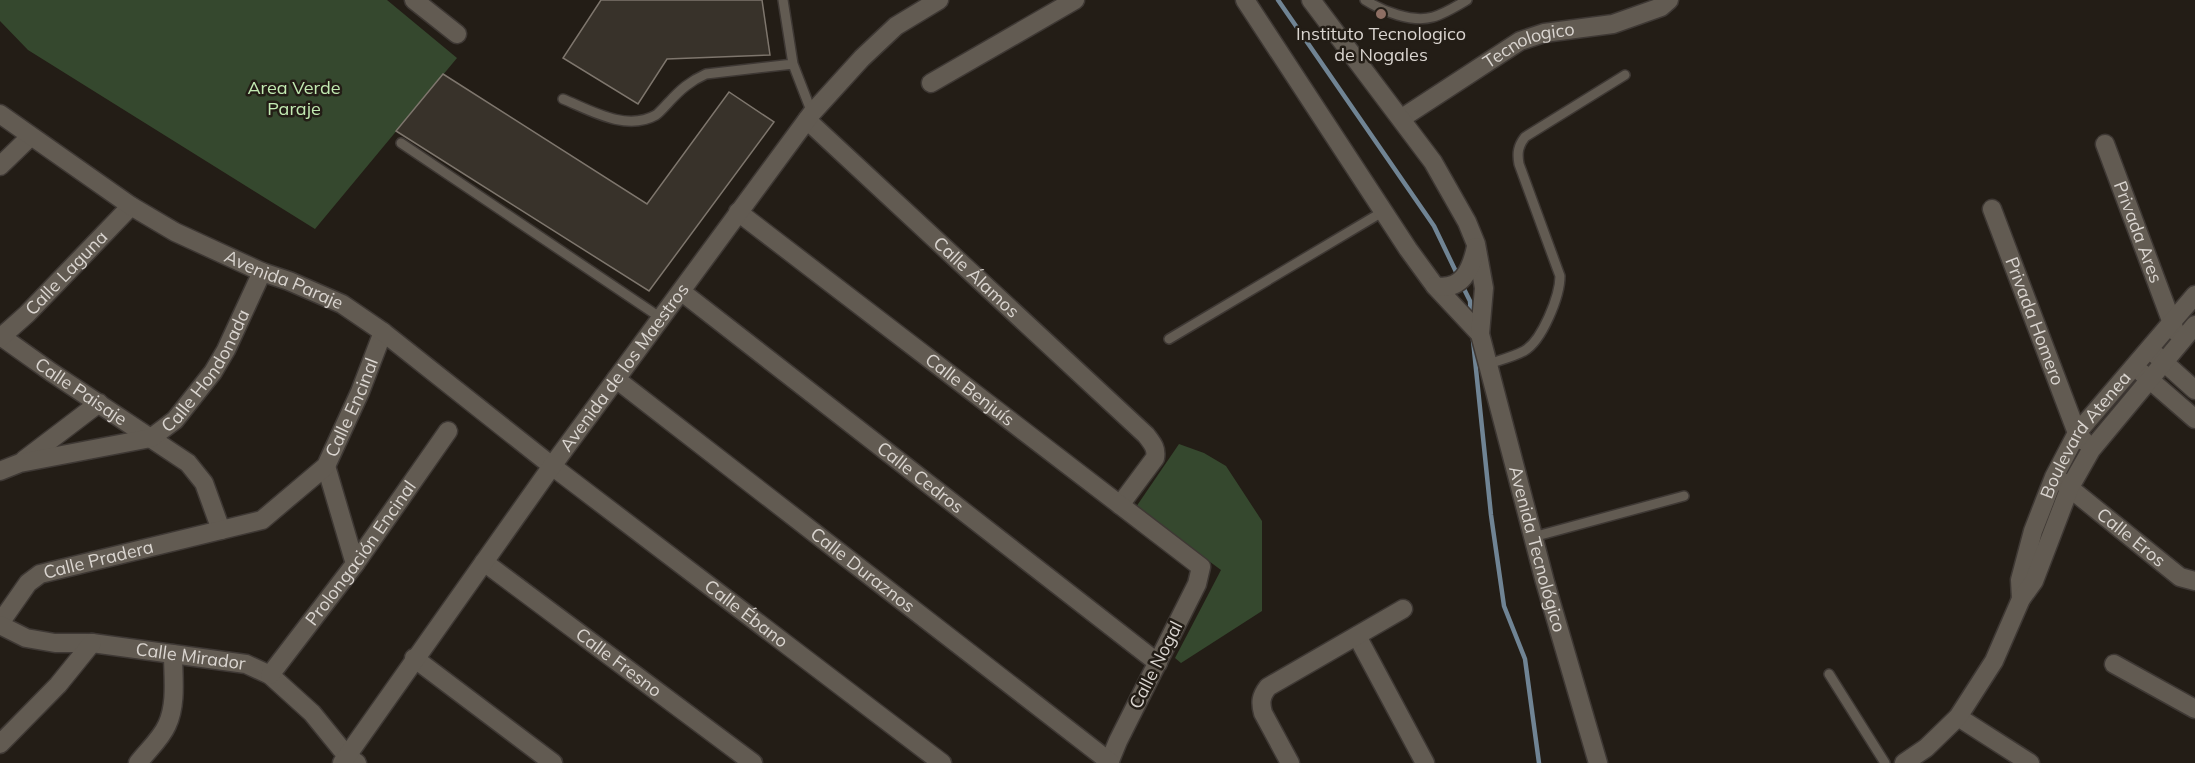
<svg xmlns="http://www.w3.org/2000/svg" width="2195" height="763" viewBox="0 0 2195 763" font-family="Mulish,sans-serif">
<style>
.green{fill:#35482e}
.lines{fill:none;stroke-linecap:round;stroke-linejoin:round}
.stream{stroke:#708494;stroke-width:4.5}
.building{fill:#38322a;stroke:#7e766d;stroke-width:1.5}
.lane-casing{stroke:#3e3834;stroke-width:12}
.street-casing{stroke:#3e3834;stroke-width:21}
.secondary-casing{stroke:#3e3834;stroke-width:21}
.lane{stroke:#625b52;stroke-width:9}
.street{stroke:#625b52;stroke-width:18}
.secondary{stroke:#625b52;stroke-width:18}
.education-dot{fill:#8d6e63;stroke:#231d16;stroke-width:2}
.labels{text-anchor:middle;stroke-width:5;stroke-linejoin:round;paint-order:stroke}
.poi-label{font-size:18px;fill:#dad5d0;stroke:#231d16}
.street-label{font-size:18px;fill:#dad5d0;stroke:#231d16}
.park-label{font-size:18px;fill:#c2eab2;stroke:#231d16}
</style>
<rect width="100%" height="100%" fill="#231d16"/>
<path class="green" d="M0,0H387L457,58L315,229L28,50L0,21Z
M1179,444L1204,453L1226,466L1262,521V611L1181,663L1175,658L1221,570L1136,507Z"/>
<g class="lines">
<path class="stream" d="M1278,0L1434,226L1459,278
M1462,285L1470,301L1471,317
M1473,340L1491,515L1504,606L1525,659L1539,763"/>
</g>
<path class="building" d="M601,0H762L770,55L667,59L638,104L563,58Z
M443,74L647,204L729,92L774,122L649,291L396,131Z"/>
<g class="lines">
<defs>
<path id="lane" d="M783,0L793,64L812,113
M1365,0C1382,11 1412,23 1433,17C1444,14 1457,6 1467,0
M563,99C590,110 626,132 656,115C660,112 665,106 669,102C680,90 690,81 706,74L793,64
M401,143L661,318
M1169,339L1384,211
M1488,364C1500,360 1513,357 1524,351C1542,341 1560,296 1560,276L1519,164C1517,153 1518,146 1525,137L1625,75
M1533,537L1684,496
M1829,674L1885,763"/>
<g id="street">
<path d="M414,0L457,34"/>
<path d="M931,83L1075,0"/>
<path id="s1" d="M1402,118L1520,41L1544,33L1613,24L1661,7L1669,0"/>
<path id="s2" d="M807,120L1146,435C1152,443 1157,448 1155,458L1120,505"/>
<path id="s3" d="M2105,144L2175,331"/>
<path d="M0,166L30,137"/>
<path id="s4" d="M1992,209L2077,433L2084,441"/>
<path id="s5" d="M738,212L1201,567L1197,584L1118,741L1109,763"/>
<path id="s6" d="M682,292L1158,663"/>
<path id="s7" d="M2,337L51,372L188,463L204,483L221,530"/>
<path id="s8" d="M0,338L27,314L131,206"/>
<path d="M2156,355L2195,390"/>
<path d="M2142,373L2195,419"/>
<path id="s9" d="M616,379L1110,762"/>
<path d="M24,460L99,403"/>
<path d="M326,466L355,564"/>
<path id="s10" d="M552,466L942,763"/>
<path id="s11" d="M0,471L20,463L151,438L175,420L213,372L226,350L262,272"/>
<path id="s12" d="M2061,481L2180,577L2195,581"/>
<path id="s13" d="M484,562L753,763"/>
<path id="s14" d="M2021,599L2020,580L2033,531L2054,477L2077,433L2195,295"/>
<path id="s15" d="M0,623L28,583L40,574L262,520L326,466L360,392L383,332"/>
<path id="s16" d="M0,625L26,638L55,643H92L246,664L270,675L312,713L347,756L357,763"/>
<path d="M1357,636L1425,763"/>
<path d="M414,658L553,763"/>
<path d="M2114,664L2195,709"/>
<path id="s17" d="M270,675L355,564L448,431"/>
<path d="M1958,717L2030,763"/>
<path d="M0,744L58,685L92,643"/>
<path d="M138,763C147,751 161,739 167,725C177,704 173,676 173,654"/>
<path d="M1290,763L1263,713C1260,702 1261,696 1268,687L1403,609"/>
<path d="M1904,763L1926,748L1958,717L1994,661L2021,599L2034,581L2070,487L2091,450L2195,325"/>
</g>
<g id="secondary">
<path d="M1245,0L1408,249L1435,286L1480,334"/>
<path id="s18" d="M1311,0L1433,162L1467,222L1476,244L1484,288L1480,334L1545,582L1598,763"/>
<path id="s19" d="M0,114L131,206L175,232L262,272L289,281L342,304L383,332L552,466"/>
<path d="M1435,286C1462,291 1471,270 1476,247"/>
<path id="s20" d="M342,763L552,466L812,113L862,58L896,26L939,0"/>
</g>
</defs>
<use href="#lane" class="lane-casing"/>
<use href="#street" class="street-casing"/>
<use href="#secondary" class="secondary-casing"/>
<use href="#lane" class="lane"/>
<use href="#street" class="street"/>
<use href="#secondary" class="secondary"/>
</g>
<circle class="education-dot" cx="1381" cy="14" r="6"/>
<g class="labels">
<g class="poi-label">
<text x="1381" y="40">Instituto Tecnologico<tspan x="1381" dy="21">de Nogales</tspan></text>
</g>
<g class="street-label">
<text dy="6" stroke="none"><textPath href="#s1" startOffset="148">Tecnologico</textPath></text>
<text dy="6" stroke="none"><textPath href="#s3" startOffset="94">Privada Ares</textPath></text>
<text dy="6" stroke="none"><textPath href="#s8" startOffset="93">Calle Laguna</textPath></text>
<text dy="6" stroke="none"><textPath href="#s2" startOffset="231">Calle Álamos</textPath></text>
<text dy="6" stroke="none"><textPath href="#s19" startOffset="330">Avenida Paraje</textPath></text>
<text dy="6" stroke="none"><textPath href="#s4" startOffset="120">Privada Homero</textPath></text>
<text dy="6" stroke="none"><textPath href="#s20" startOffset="486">Avenida de los Maestros</textPath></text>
<text dy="6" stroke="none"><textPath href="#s11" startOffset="243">Calle Hondonada</textPath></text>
<text dy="6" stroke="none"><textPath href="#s5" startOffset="292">Calle Benjuís</textPath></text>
<text dy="6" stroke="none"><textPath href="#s7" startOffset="96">Calle Paisaje</textPath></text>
<text dy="6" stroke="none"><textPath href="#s15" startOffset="440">Calle Encinal</textPath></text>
<text dy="6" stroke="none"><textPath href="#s14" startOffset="180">Boulevard Atenea</textPath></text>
<text dy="6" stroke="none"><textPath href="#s6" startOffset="302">Calle Cedros</textPath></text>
<text dy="6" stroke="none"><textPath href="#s12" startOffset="90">Calle Eros</textPath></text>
<text dy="6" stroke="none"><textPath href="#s18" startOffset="609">Avenida Tecnológico</textPath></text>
<text dy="6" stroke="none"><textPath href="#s17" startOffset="152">Prolongación Encinal</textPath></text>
<text dy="6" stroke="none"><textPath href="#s15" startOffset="124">Calle Pradera</textPath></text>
<text dy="6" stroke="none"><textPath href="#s9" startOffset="312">Calle Duraznos</textPath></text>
<text dy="6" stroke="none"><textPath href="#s10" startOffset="244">Calle Ébano</textPath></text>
<text dy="6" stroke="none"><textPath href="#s16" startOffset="195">Calle Mirador</textPath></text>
<text dy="6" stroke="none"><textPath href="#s13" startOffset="168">Calle Fresno</textPath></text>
<text transform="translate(1156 665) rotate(-63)" y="6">Calle Nogal</text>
</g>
<g class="park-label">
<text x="294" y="94">Area Verde<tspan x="294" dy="21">Paraje</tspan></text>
</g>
</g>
</svg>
